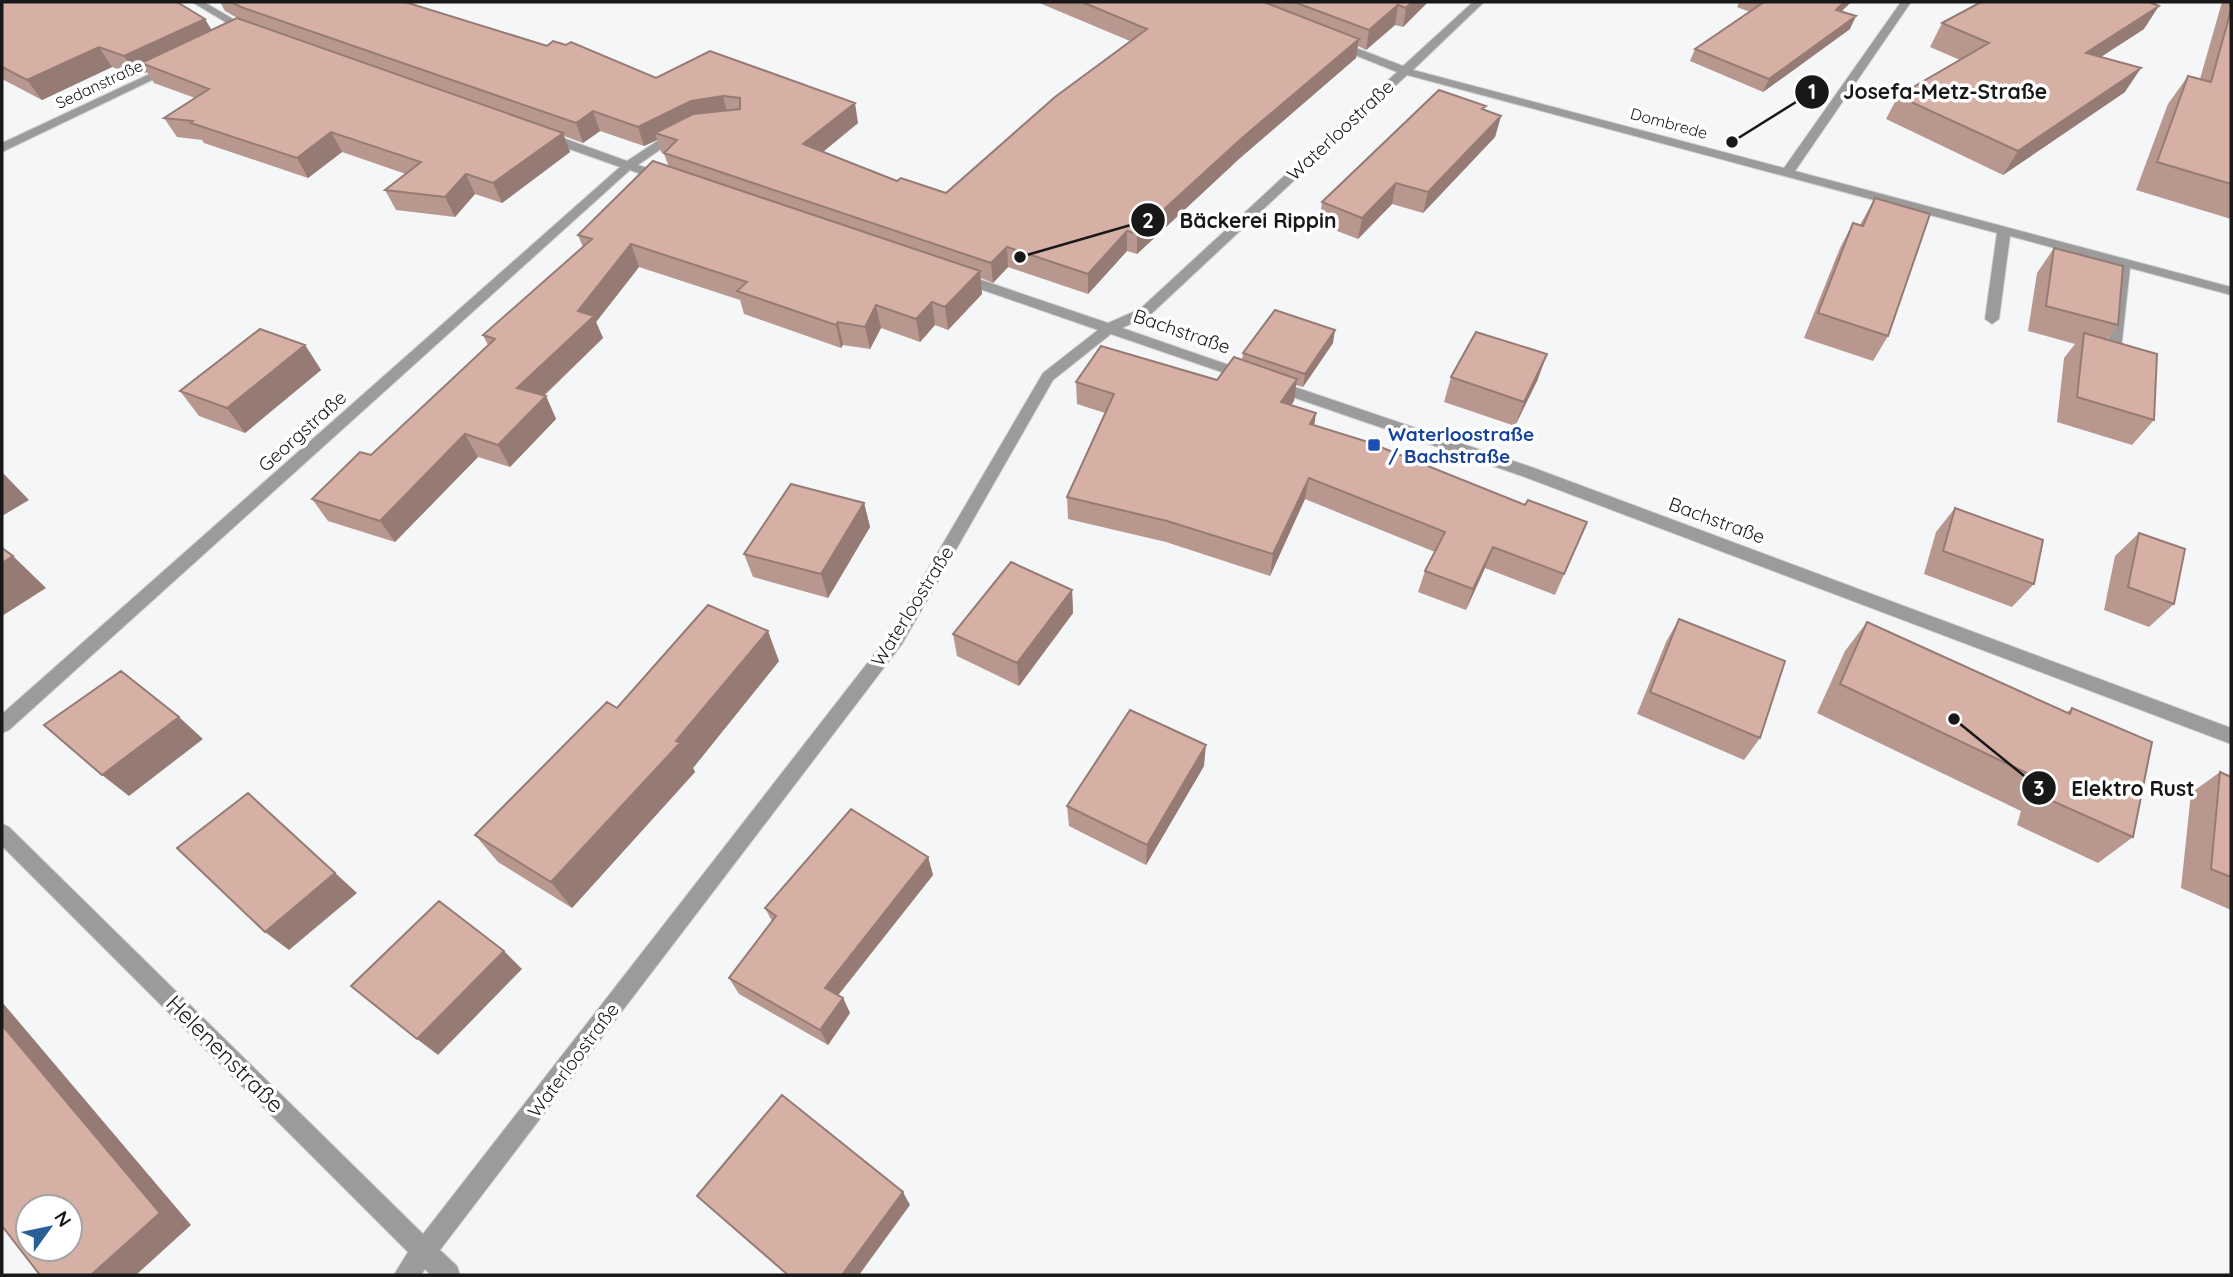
<svg xmlns="http://www.w3.org/2000/svg" width="2233" height="1277" viewBox="0 0 2233 1277" font-family="Quicksand,sans-serif">
<style>
.lines{fill:none;stroke-linecap:round;stroke-linejoin:round}
.minor-casing{stroke:#d1d2d4;stroke-width:2}
.minor{fill:#9c9b9b;fill-rule:evenodd}
.wall{fill:#b8978e}
.shaded-wall{fill:#967b74}
.building{fill:#d6b0a5;stroke:#967b74;stroke-width:2;fill-rule:evenodd}
.transit-dot{fill:#1a4fb4;stroke:#fff;stroke-width:2.5}
.labels{text-anchor:middle;stroke-width:7;stroke-linejoin:round;paint-order:stroke}
.far-street-label{font-size:16px;fill:#181819;stroke:#fff}
.street-label{font-size:19px;fill:#181819;stroke:#fff}
.transit-label{font-size:19px;font-weight:bold;fill:#164399;stroke:#fff;text-anchor:start}
.near-street-label{font-size:23px;fill:#181819;stroke:#fff}
.leader{fill:none;stroke:#181819;stroke-width:2.5}
.callout-dot{fill:#181819;stroke:#fff;stroke-width:2.5}
.mark-label{font-size:21px;text-anchor:middle;font-weight:bold;fill:#fff}
.callout-label{font-size:21px;text-anchor:middle;font-weight:bold;fill:#181819;stroke:#fff;stroke-width:7;stroke-linejoin:round;paint-order:stroke}
</style>
<rect width="100%" height="100%" fill="#f4f6f8"/>
<g class="lines">
<defs>
<path id="minor" d="M192,2H204L257,33L247,35Z
M1473,2H1484L1413,70L1784,168L1901,2H1911L1795,171L2231,287V295L2130,268L2121,350L2114,355L2107,350L2117,265L2010,236L1999,319L1992,324L1985,319L1997,233L1407,75L1150,315L1122,328L1252,373V379H1242L1111,334L1053,380L902,644L440,1250L457,1266L460,1275H431L425,1269L421,1275H394L408,1252L2,846V824L9,827L423,1234L890,634L1043,373L1098,330L954,280V274H964L1108,323L1140,309L1397,72L1330,45V41H1338L1403,66Z
M171,64L177,67L175,69L2,152V143Z
M674,130L684,133L638,165L668,175V181H660L630,170L9,730L2,733V714L620,167L541,139V133H549L627,161Z
M1274,380L1534,468L2231,728V744L1522,476L1269,389L1267,385Z"/>
</defs>
<use href="#minor" class="minor-casing"/>
<use href="#minor" class="minor"/>
</g>
<path class="wall" d="M2,2L212,30L239,19L225,11L220,2H405L656,78L858,123L823,152L897,181L946,193L1130,41L1037,2H1428L1403,27L1395,25L1366,50L1358,46L1356,58L1240,158L1137,254L1127,251L1088,294L1008,267L993,283L981,278L982,294L948,330L935,325L920,342L881,328L870,349L843,345L841,348L744,314L740,300L639,267L596,322L603,338L544,396H546L556,419L510,467L478,457L395,542L328,521L312,499L371,455L488,345L483,335L583,247L578,235L669,167L664,154L661,152L657,140L644,146L600,131L583,143L564,136L570,152L502,203L475,194L455,217L396,210L385,190L406,174L342,152L308,178L204,143L202,140L177,137L164,118L195,98L154,83L147,72L137,76L112,67L42,100L2,79Z
M1739,2H1851L1841,12L1850,29L1763,92L1690,61L1695,49L1750,12L1737,7Z
M2222,2H2231V219L2136,190L2168,104L2188,76L2200,79Z
M1942,23L2144,29L2101,57L2125,92L2003,175L1886,119L1898,96L1960,60L1930,47Z
M1485,110L1501,116L1495,137L1423,213L1392,204L1358,239L1319,224L1322,202Z
M1875,198L1888,336L1873,361L1804,338L1840,248L1853,223L1860,225Z
M2054,248L2118,325L2106,340L2154,420L2132,445L2057,422L2064,358L2075,344L2028,331L2037,273Z
M1333,343L1303,387L1296,385L1294,401L1291,405L1314,425L1525,505L1587,522L1555,595L1485,568L1466,610L1418,592L1425,571L1435,552L1305,499L1270,576L1166,542L1068,519L1067,497L1105,413L1077,404L1076,382L1217,380L1242,360L1243,353Z
M305,345L321,370L245,433L199,416L180,391Z
M1451,377L1538,379L1515,426L1444,402Z
M864,503L870,527L828,598L753,577L744,554Z
M1955,508L2034,584L2012,607L1924,574L1936,532Z
M2139,533L2174,604L2149,627L2104,610L2115,556Z
M1072,590L1073,613L1019,686L957,656L953,634Z
M1679,619L1760,738L1744,760L1637,714L1666,642Z
M1867,622L2067,712L2072,708L2133,837L2098,863L2017,825L2021,811L1817,713L1845,651Z
M779,661L693,768L695,772L572,908L498,862L475,835L617,708Z
M1204,766L1146,865L1069,826L1067,806Z
M2220,772L2231,777V910L2181,888L2191,793Z
M928,857L933,875L838,995L843,998L850,1013L828,1045L739,994L729,978L772,921L765,908Z"/>
<path class="shaded-wall" d="M1412,2H1428L1403,27L1406,8Z
M1844,2H1851L1830,22L1836,10Z
M1398,5L1395,25L1366,50L1369,30Z
M2159,6L2144,29L2071,76L2086,53Z
M1856,16L1850,29L1763,92L1769,79Z
M205,19L217,39L141,63L147,72L137,76L124,56Z
M1359,39L1356,58L1240,158L1137,254V234L1242,138Z
M99,47L112,67L42,100L27,80Z
M2141,68L2125,92L2003,175L2018,151Z
M723,96L728,116L655,133L657,140L644,146L638,127L691,101Z
M855,103L858,123L808,164L803,144Z
M593,111L600,131L583,143L576,123Z
M1501,116L1495,137L1423,213L1428,192Z
M331,132L342,152L308,178L297,158Z
M563,133L570,152L502,203L493,183Z
M466,174L475,194L455,217L445,197Z
M1396,183L1392,204L1358,239L1362,218Z
M1127,231V251L1088,294V274Z
M631,244L639,267L596,322L603,338L528,410L517,388Z
M1007,247L1008,267L993,283L991,263Z
M980,271L982,294L948,330L945,307Z
M932,302L935,325L920,342L916,319Z
M876,305L881,328L870,349L865,327Z
M838,322L843,345L841,348L836,325Z
M1335,330L1333,343L1303,387L1305,374Z
M305,345L321,370L245,433L227,408Z
M1547,354L1538,379L1515,426L1524,402Z
M1297,379L1294,401L1278,424L1281,402Z
M546,396L556,419L510,467L498,445Z
M1316,413L1313,435L1310,424Z
M465,434L478,457L395,542L380,521Z
M2,472L29,500L2,516Z
M1309,478L1305,499L1270,576L1273,554Z
M864,503L870,527L828,598L821,574Z
M1493,547L1485,568L1466,610L1473,589Z
M13,556L46,588L2,616V563Z
M1072,590L1073,613L1019,686L1017,663Z
M768,631L779,661L693,768L695,772L572,908L551,882L676,741Z
M179,717L203,739L129,796L102,775Z
M1206,745L1204,766L1146,865L1147,845Z
M248,793L357,893L289,950L265,932Z
M928,857L933,875L832,1003L825,988Z
M504,951L522,969L438,1055L417,1039Z
M843,998L850,1013L828,1045L820,1030Z
M2,1002L191,1225L136,1275H91L2,1025Z
M903,1192L910,1205L859,1275H842Z"/>
<path class="building" d="M2,2H177L205,19L124,56L99,47L27,80L2,67Z
M231,2H405L547,46L553,41L566,45L571,42L656,78L710,51L855,103L803,144L897,181L901,178L946,193L1055,97L1147,29L1082,2H1264L1359,39L1242,138L1137,234L1127,231L1088,274L1007,247L991,263L664,153L677,140L655,133L693,114L740,109V98L723,96L691,101L638,127L593,111L576,123L241,7Z
M1294,2H1412L1406,8L1398,5L1369,30Z
M1762,2H1844L1836,10L1856,16L1769,79L1695,49L1764,2Z
M1981,2H2149L2159,6L2086,53L2141,68L2018,151L1898,96L1989,43L1942,23Z
M2231,10V184L2157,162L2188,76L2211,82Z
M237,18L563,133L493,183L466,174L445,197L385,190L421,162L331,132L297,158L191,123L193,121L164,118L209,89L141,63Z
M1439,90L1486,106L1482,109L1501,116L1428,192L1396,183L1362,218L1322,202Z
M653,161L980,271L945,307L932,302L916,319L876,305L865,327L838,322L836,325L737,291L747,282L631,244L578,311L594,316L517,388L546,396L498,445L465,434L380,521L312,499L360,452L371,455L495,339L483,335L592,239L578,235Z
M1875,198L1930,214L1888,336L1818,313L1853,223L1863,226Z
M2054,248L2123,266L2118,325L2046,306Z
M1275,310L1335,330L1305,374L1243,353Z
M260,329L305,345L227,408L180,391Z
M1476,332L1547,354L1524,402L1451,377Z
M2084,333L2157,354L2154,420L2077,397Z
M1101,346L1217,380L1234,357L1297,379L1281,402L1316,413L1310,424L1368,442L1525,505L1528,500L1587,522L1564,574L1493,547L1473,589L1425,571L1445,532L1309,478L1273,554L1167,521L1067,497L1114,394L1076,382Z
M791,484L864,503L821,574L744,554Z
M1955,508L2043,540L2034,584L1943,551Z
M2139,533L2185,549L2174,604L2128,587Z
M2,548L13,556L2,563Z
M1011,562L1072,590L1017,663L953,634Z
M708,605L768,631L676,741L680,743L551,882L475,835L607,702L617,708Z
M1679,619L1785,661L1760,738L1650,692Z
M1867,622L2070,714L2072,708L2152,742L2133,837L2048,799L2052,785L1840,684Z
M121,671L179,717L102,775L44,725Z
M1130,710L1206,745L1147,845L1067,806Z
M2220,772L2231,777V877L2211,869Z
M248,793L335,873L265,932L177,848Z
M851,809L928,857L825,988L843,998L820,1030L729,978L776,916L765,908Z
M439,901L504,951L417,1039L351,986Z
M2,1025L160,1213L91,1275H40L2,1226ZM28,1207H70V1249H28Z
M782,1095L903,1192L842,1275H788L697,1196Z"/>
<rect class="transit-dot" x="1367" y="438" width="14" height="14" rx="3.5"/>
<g class="labels">
<g class="far-street-label">
<text transform="translate(99 84) rotate(-25)" y="6">Sedanstraße</text>
<text transform="translate(1669 123) rotate(15)" y="6">Dombrede</text>
</g>
<g class="street-label">
<text transform="translate(1340 130) rotate(-43)" y="7">Waterloostraße</text>
<text transform="translate(1182 331) rotate(19)" y="7">Bachstraße</text>
<text transform="translate(302 431) rotate(-42)" y="7">Georgstraße</text>
<text transform="translate(1717 520) rotate(20)" y="7">Bachstraße</text>
<text transform="translate(912 606) rotate(-58)" y="7">Waterloostraße</text>
<text transform="translate(573 1060) rotate(-53)" y="7">Waterloostraße</text>
</g>
<g class="transit-label">
<text x="1388" y="441">Waterloostraße<tspan x="1388" dy="22">/ Bachstraße</tspan></text>
</g>
<g class="near-street-label">
<text transform="translate(225 1054) rotate(45)" y="8">Helenenstraße</text>
</g>
</g>
<path class="leader" d="M1732 142L1812 92M1020 257L1148 220M1954 719L2039 788"/>
<g class="callout-dot">
<circle cx="1732" cy="142" r="7"/>
<circle cx="1020" cy="257" r="7"/>
<circle cx="1954" cy="719" r="7"/>
<circle cx="1812" cy="92" r="18"/>
<circle cx="1148" cy="220" r="18"/>
<circle cx="2039" cy="788" r="18"/>
</g>
<g class="mark-label">
<text x="1812" y="99">1</text>
<text x="1148" y="228">2</text>
<text x="2039" y="796">3</text>
</g>
<g class="callout-label">
<text x="1945" y="99">Josefa-Metz-Straße</text>
<text x="1258" y="228">Bäckerei Rippin</text>
<text x="2133" y="796">Elektro Rust</text>
</g>
<rect width="2233" height="1277" fill="none" stroke="#181819" stroke-width="7"/>
<g transform="translate(49 1228) rotate(57)"><circle r="33" fill="#ffffff" stroke="#a3a3a3" stroke-width="2"/>
<path d="M0-5L12 26L0 18L-12 26Z" fill="#285f97"/>
<text y="-10" font-size="19" font-weight="bold" text-anchor="middle" fill="#181819">N</text>
</g>
</svg>
